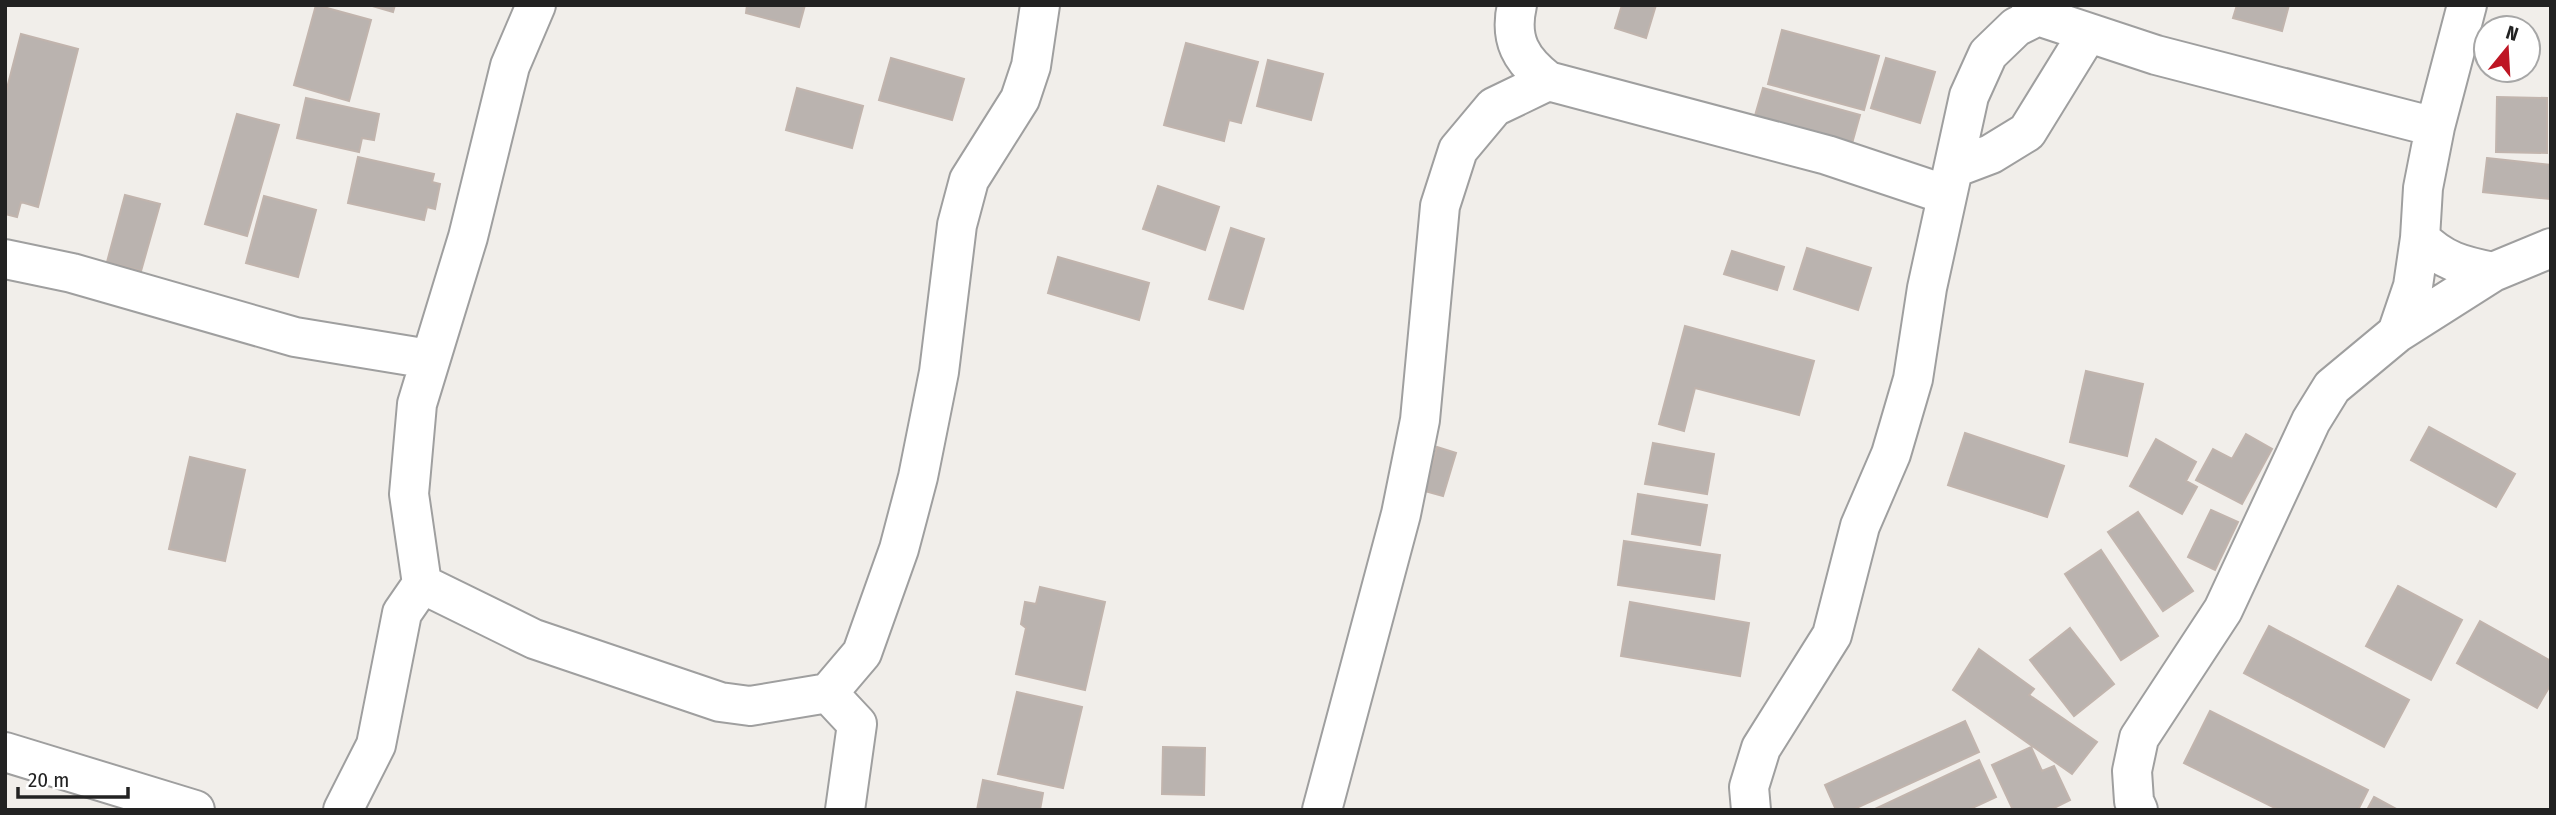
<svg xmlns="http://www.w3.org/2000/svg" width="2556" height="815" viewBox="0 0 2556 815" font-family="'Fira Sans Condensed',sans-serif">
<style>
.building{fill:#bab3af;stroke:#c1b4ad;stroke-width:2}
.lines{fill:none;stroke-linecap:round;stroke-linejoin:round}
.minor-casing{stroke:#9f9f9f;stroke-width:42}
.minor{stroke:#fff;stroke-width:38}
</style>
<rect width="100%" height="100%" fill="#f1eeea"/>
<path class="building" d="M316,5L371,20L349,101L294,85Z
M369,5H395L393,12Z
M747,5H805L799,27L746,13Z
M1622,5H1656L1646,38L1615,28Z
M2237,5H2289L2282,31L2233,18Z
M1782,30L1879,56L1864,110L1768,84Z
M21,34L78,49L38,207L21,202L17,217L5,214V96Z
M1186,43L1258,62L1241,123L1229,120L1224,141L1164,125Z
M891,58L964,79L952,120L879,100Z
M1886,58L1935,72L1920,123L1871,108Z
M1268,60L1323,74L1311,120L1257,106Z
M797,88L863,106L852,148L786,130Z
M1763,88L1860,115L1851,147L1754,119Z
M2497,97L2547,98V153L2496,152Z
M306,98L379,114L374,140L362,138L359,152L297,138Z
M237,114L279,125L247,236L205,224Z
M358,157L434,174L432,182L440,184L435,209L427,207L424,220L348,203Z
M2487,158L2551,165L2550,199L2483,192Z
M1158,186L1219,207L1205,250L1143,229Z
M125,195L160,204L141,271L107,262Z
M264,196L316,210L298,277L246,263Z
M1231,228L1264,239L1243,309L1209,299Z
M1807,248L1871,268L1858,310L1794,289Z
M1732,251L1784,267L1777,290L1724,274Z
M1058,257L1149,283L1139,320L1048,293Z
M1685,326L1814,361L1799,415L1695,388L1684,431L1659,424Z
M2086,371L2143,384L2127,456L2070,442Z
M2429,427L2515,474L2496,507L2411,460Z
M1965,433L2064,466L2047,517L1948,485Z
M2246,434L2272,449L2242,504L2196,480L2213,449L2232,459Z
M2156,439L2196,462L2186,481L2197,487L2182,514L2130,486Z
M1653,443L1714,454L1707,494L1645,484Z
M1437,447L1456,453L1443,496L1425,491Z
M190,457L245,470L225,561L169,549Z
M1638,494L1707,505L1700,545L1632,534Z
M2211,510L2238,522L2215,570L2188,557Z
M2138,512L2193,591L2163,611L2108,532Z
M1624,541L1720,555L1714,599L1618,585Z
M2101,550L2158,636L2121,660L2065,574Z
M2398,586L2462,620L2431,680L2366,646Z
M1040,587L1105,602L1085,690L1016,674L1026,628L1021,624L1025,602L1036,604Z
M1630,602L1749,623L1740,676L1621,656Z
M2480,621L2551,661V684L2537,708L2457,663Z
M2269,626L2409,700L2384,747L2244,673Z
M2070,628L2114,684L2074,716L2030,660Z
M1979,649L2034,689L2029,695L2097,742L2072,774L1953,690Z
M1017,692L1082,707L1063,788L998,774Z
M2210,711L2368,790L2358,810H2279L2184,763Z
M1965,721L1979,752L1852,810H1836L1825,785Z
M1163,747L1205,748L1204,795L1162,794Z
M2031,747L2042,771L2054,766L2070,800L2050,810H2013L1992,765Z
M1979,760L1996,797L1968,810H1873Z
M983,780L1043,793L1040,810H977Z
M2374,797L2398,810H2367Z"/>
<g class="lines">
<defs>
<path id="minor" d="M1517,5C1509,40 1521,60 1548,81L1827,155L1947,195
M2031,5L2038,16L2156,55L2435,127
M1954,168L1991,154L2027,132L2088,33
M2420,238C2442,261 2463,266 2493,272
M5,259L72,273L295,337L429,359
M2397,333L2413,286L2420,238L2423,188L2435,127L2467,5
M422,584L534,639L720,702L750,706L828,693L862,653L899,549L918,477L939,372L957,225L969,180L1020,99L1031,66L1040,5
M828,693L857,724L845,810
M5,752L195,810
M343,810L376,745L402,613L422,584L409,494L417,404L468,237L510,66L536,5
M1322,810L1401,514L1420,420L1440,206L1458,150L1494,107L1548,81
M1751,810L1749,787L1761,748L1832,635L1860,526L1891,454L1913,379L1927,288L1969,96L1988,54L2016,27L2038,16
M2138,810L2134,801L2132,771L2139,738L2223,610L2311,421L2332,387L2397,333L2493,272L2551,248"/>
</defs>
<use href="#minor" class="minor-casing"/>
<use href="#minor" class="minor"/>
</g>
<rect width="2556" height="815" fill="none" stroke="#222222" stroke-width="14"/>
<g transform="translate(2507 49) rotate(18)"><circle r="33" fill="#ffffff" stroke="#a7a7a7" stroke-width="2"/>
<path d="M0-5L12 26L0 18L-12 26Z" fill="#be1624"/>
<text y="-10" font-size="19" font-weight="bold" text-anchor="middle" fill="#222222">N</text>
</g>
<path d="M18 787v10h110v-10" fill="none" stroke="#222222" stroke-width="3.5"/>
<text x="28" y="787" font-size="21" fill="#222222" stroke="#ffffff" stroke-width="5" paint-order="stroke">20 m</text>
</svg>
